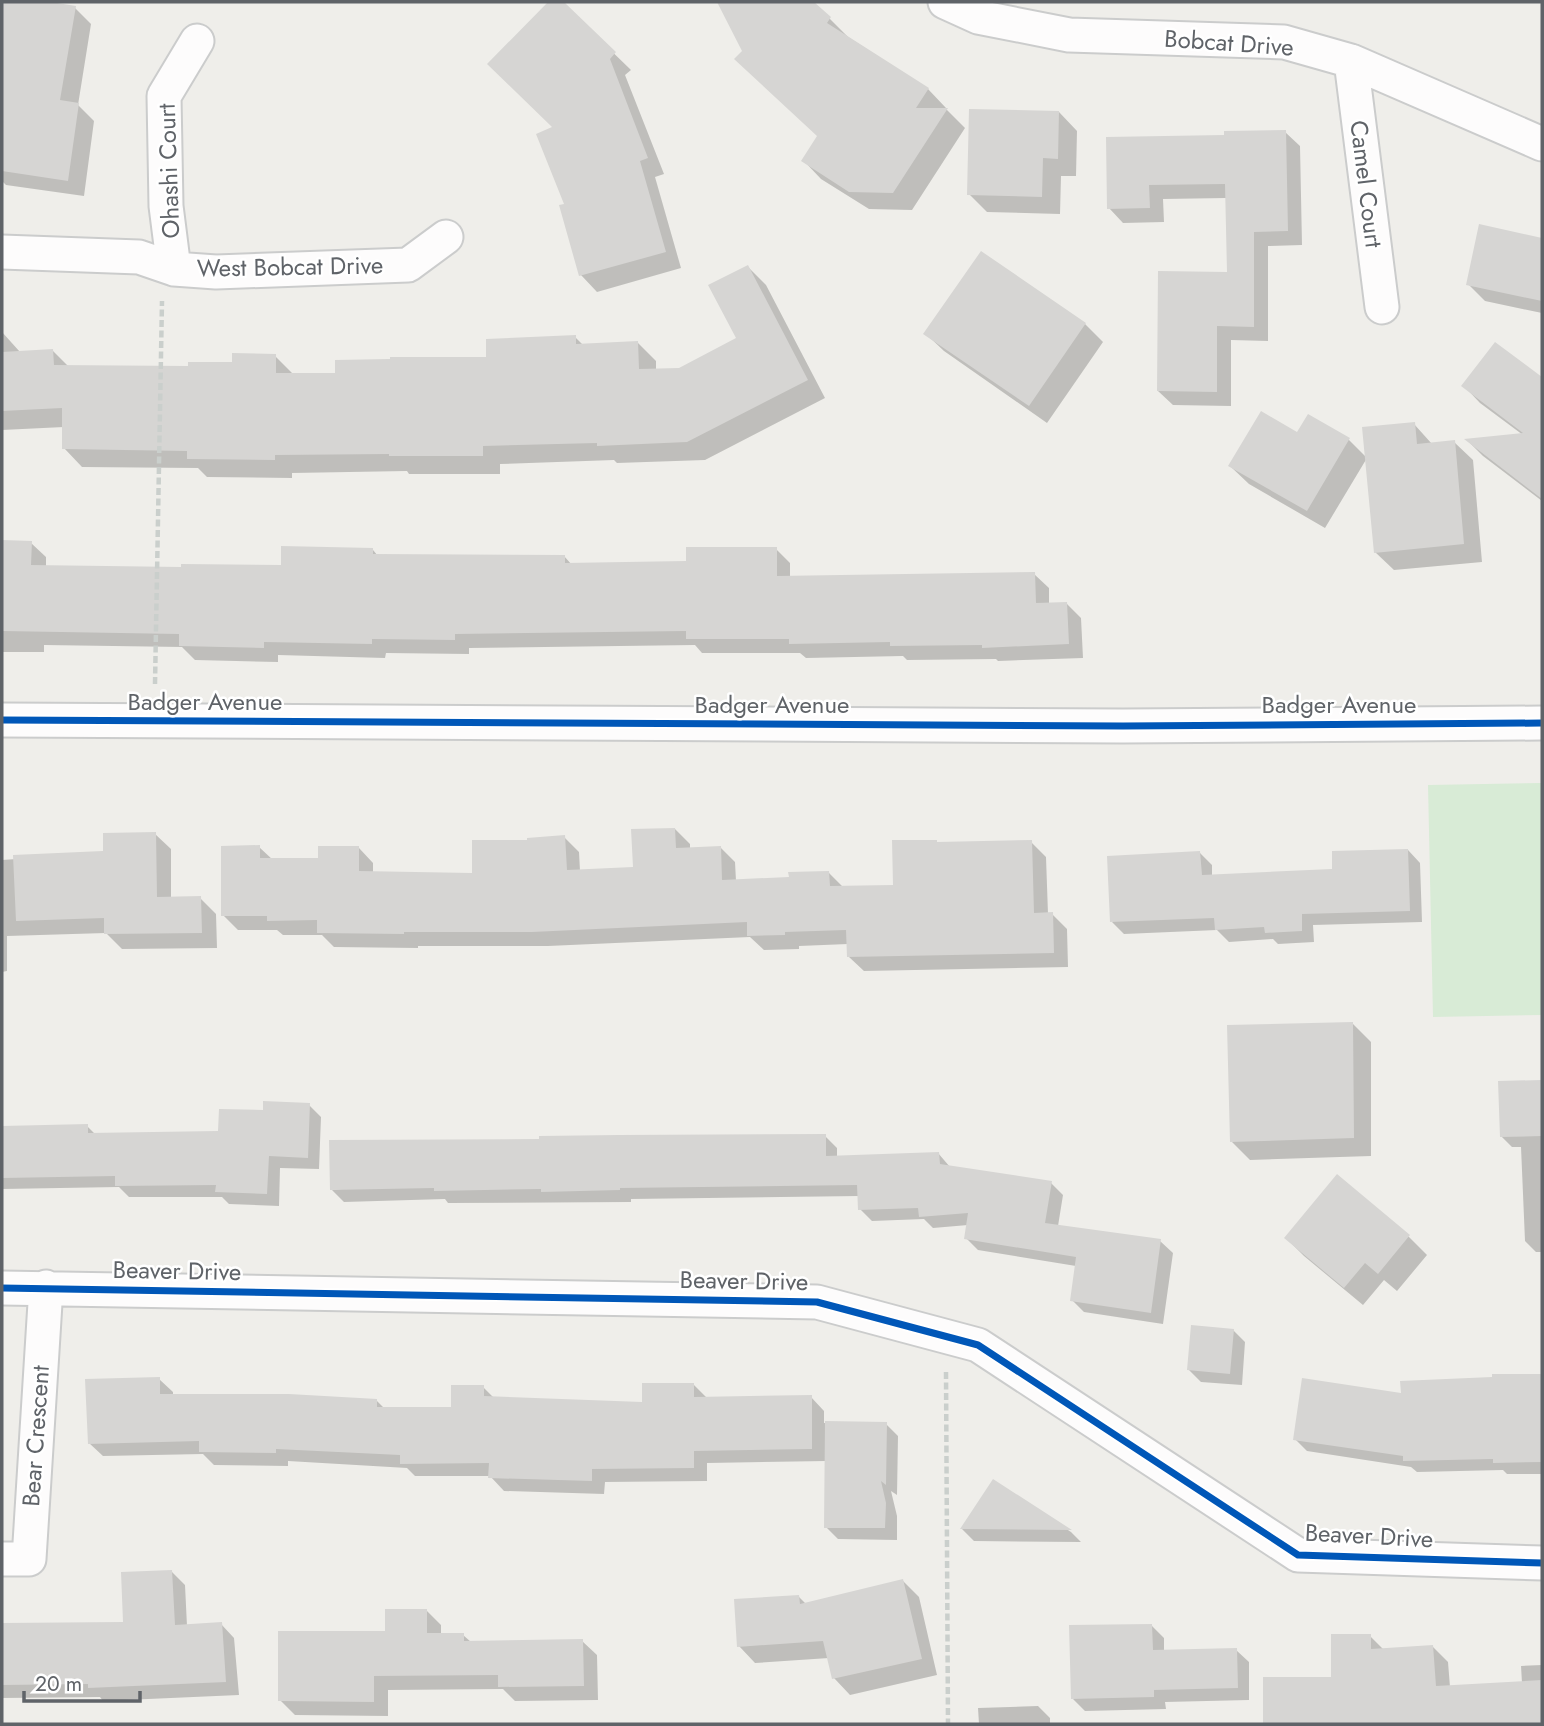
<svg xmlns="http://www.w3.org/2000/svg" width="1544" height="1726" viewBox="0 0 1544 1726" font-family="Jost,sans-serif">
<style>
.green{fill:#d8ebd6}
.shadow{fill:#0003}
.building{fill:#d6d5d3}
.lines{fill:none;stroke-linecap:round;stroke-linejoin:round}
.street-casing{stroke:#cbcccc;stroke-width:37}
.path{stroke:#cacfcc;stroke-width:4.5;stroke-dasharray:7 3.5;stroke-linecap:butt}
.street{stroke:#fdfcfc;stroke-width:33}
.cycleway-casing{stroke:#fff;stroke-width:11}
.cycleway{stroke:#0057b8;stroke-width:7}
.labels{text-anchor:middle;stroke-width:5;stroke-linejoin:round;paint-order:stroke}
.street-label{font-size:24px;fill:#5f6368;stroke:#fff}
</style>
<rect width="100%" height="100%" fill="#efeeea"/>
<path class="green" d="M1542,783V1015L1433,1017L1428,785Z"/>
<path class="shadow" d="M2,2H40L75,8L91,24L78,105L94,121L84,196L6,185L2,181Z
M550,2H561L631,70L625,75L664,174L655,177L681,268L597,292L581,275L566,205L555,128L489,64Z
M719,2H813L848,37L928,89L946,108L944,110H947L965,128L912,210L869,209L821,179L803,160L819,137L744,51Z
M1059,112L1077,131L1076,176H1061L1060,214L987,212L969,194Z
M1285,132L1300,146L1302,245L1268,246V341L1231,340V406L1173,405L1158,391L1228,273L1227,198L1163,199L1164,222L1123,223L1109,208L1226,136Z
M1481,226L1542,240V313L1485,301L1468,284Z
M748,267L766,285L825,398L705,460L617,463L614,460L500,464V474H409L407,471L292,473V478L207,477L198,468L82,467L64,448V427L2,430V332L20,352L53,351L69,367L190,368L233,364L275,356L294,375L337,374L488,358L575,337L583,345L638,343L656,361V370L679,369L738,339Z
M1085,324L1103,342L1047,423L944,351L925,333Z
M1542,376V501L1483,456L1468,441L1523,435L1480,403L1464,386L1541,379Z
M1414,424L1432,444L1454,442L1473,460L1482,562L1394,570L1375,552Z
M1298,434L1349,440L1367,458L1325,528L1249,484L1230,466Z
M2,542L31,543L46,557V567L182,569L283,567L373,550L378,556H564L572,565L687,563L776,549L790,563V577L1034,574L1049,588V605L1067,604L1081,618L1083,658L998,661L996,659L907,660L903,656L806,658L800,653H702L695,645L469,648V654L386,653L385,658L278,655V662L195,660L182,647L44,645V652H2Z
M675,829L690,844V849L720,847L735,862L736,881L790,879L829,873L843,887L895,886L939,844L1031,842L1046,857L1048,914H1052L1067,929L1068,967L864,971L849,957L848,944L799,946V949L764,950L750,937L548,946H418V948L334,947L322,935H283L277,930H238L223,915L259,847L273,860L320,859L359,848L373,863V873L474,875L529,842L564,837L579,852L580,871L635,869Z
M155,834L171,849V898H200L216,914L217,948L122,949L106,933L7,936V971L2,972V860L105,853Z
M1408,850L1420,863L1422,922L1313,925L1314,942L1278,944L1273,939L1229,942L1217,930L1124,934L1112,922L1200,853L1212,865V876L1334,871Z
M1352,1023L1371,1042V1156L1250,1160L1232,1142Z
M1542,1082V1252H1536L1525,1241L1521,1147H1512L1501,1136L1500,1083Z
M309,1105L321,1117L319,1169L280,1168L279,1206L229,1204L222,1197H129L119,1187L2,1189V1134L87,1126L96,1135L220,1133L265,1112Z
M825,1136L837,1148V1157L938,1153L950,1167L1051,1183L1063,1195L1058,1226L1160,1241L1173,1253L1163,1324L1084,1312L1072,1300L1076,1266L978,1250L966,1238L968,1225L933,1228L924,1219L872,1221L860,1209V1196L631,1199V1202L448,1203L445,1199L344,1202L332,1190Z
M1337,1177L1409,1237L1427,1255L1397,1291L1384,1280L1363,1305L1304,1256L1286,1238Z
M1233,1330L1245,1342L1242,1385L1201,1382L1189,1370Z
M1542,1375V1474H1507L1503,1470L1417,1472L1411,1467L1307,1451L1295,1439L1402,1395L1494,1379L1493,1376Z
M159,1379L173,1392V1396L376,1400L385,1409H453L483,1387L495,1399L644,1404L693,1384L708,1399L811,1397L824,1411V1423L886,1424L898,1436L897,1495L891,1491L897,1516V1540L838,1539L826,1527L827,1461L707,1463V1481L605,1482L604,1494L504,1491L490,1476H415L407,1468L288,1461V1466L214,1465L203,1454L103,1456L89,1443Z
M993,1481L1071,1532L1081,1542L974,1541L962,1529Z
M172,1572L185,1585L187,1626L221,1624L234,1638L239,1695L103,1701L100,1697L2,1698V1625L125,1623Z
M903,1581L919,1597L937,1675L850,1695L834,1678L829,1658L755,1663L739,1646L798,1596L806,1604Z
M426,1610L441,1625V1635H463L471,1642L582,1641L597,1655L598,1700L515,1701L503,1689L388,1690V1716L295,1715L280,1700L387,1632Z
M1152,1626L1164,1638V1651L1236,1650L1249,1662V1700L1165,1702L1166,1709L1085,1711L1073,1699Z
M1370,1636L1384,1650L1432,1646L1448,1662L1450,1687L1522,1683L1521,1666L1542,1665V1724H1265V1679H1333Z
M1038,1706L1050,1718V1724H979L978,1708Z"/>
<path class="building" d="M2,2H51L76,6L60,100L79,103L68,181L2,171Z
M548,2H564L616,52L610,59L648,158L640,161L666,252L579,276L559,205L564,204L536,134L552,127L487,64Z
M717,2H814L831,17L827,23L929,88L916,108H948L893,193L849,192L801,161L817,136L734,59L742,51Z
M969,109L1059,111L1058,159L1043,158L1042,197L967,195Z
M1286,130L1288,231L1254,232V327L1217,326V392L1157,391L1158,271L1227,272L1225,184L1149,185L1150,208L1107,209L1106,137L1224,135V131Z
M1479,224L1542,238V301L1466,285Z
M981,251L1086,323L1029,406L923,334Z
M748,265L808,380L687,442L597,446V443L483,446V456H389V454L275,455V460L187,459V451L62,449V408L2,411V352L53,349L54,365L188,366V362H232V353L276,354V373H335V360L390,359V357H486V339L576,335V344L638,341L639,369L679,368L736,338L708,285Z
M1495,342L1542,377V499L1464,439L1523,433L1461,386Z
M1261,411L1297,432L1308,414L1350,438L1307,511L1228,466Z
M1415,422L1417,444L1455,440L1464,544L1374,553L1362,427Z
M2,540L32,541L31,565L181,567V564L281,565V546L373,548V554L565,555V563L686,561V547H777V576L1035,572L1036,603L1067,602L1069,644L982,648V645L890,646V642L789,644V639H686V631L455,634V640L372,639V644L264,642V648L179,646V634L2,631Z
M675,828L676,848L721,846L722,880L789,877L788,872L829,871L830,886L893,885L892,840H937V842L1032,840L1034,913L1053,912L1054,953L847,957L846,930L785,932V935L747,936V922L532,932H404V934L317,933V920L267,921V916H221V846L260,845V858H318V846H359V871L472,873V840H527V838L565,835L567,870L633,867L631,829Z
M156,832L157,897L201,896L202,933L104,934V918L16,921L13,855L103,851V833Z
M1408,849L1410,911L1302,914V931L1265,933L1264,927L1215,930L1214,918L1110,922L1107,856L1200,851L1202,875L1332,869V851Z
M1353,1022L1354,1138L1230,1142L1227,1025Z
M1542,1080V1136L1500,1137L1498,1081Z
M263,1101L310,1103L308,1158L269,1156L267,1194L215,1192L216,1185L115,1186V1176L3,1178L2,1126L88,1124V1133L218,1131L219,1109L263,1110Z
M826,1134V1156L939,1152L940,1164L1052,1181L1045,1223L1161,1239L1151,1313L1070,1301L1076,1257L964,1239L968,1213L919,1217L918,1208L858,1210L857,1185L620,1188V1190L541,1192V1189L434,1191V1188L330,1190L329,1140L539,1139V1136L619,1135Z
M1337,1174L1410,1235L1378,1274L1365,1263L1344,1288L1284,1238Z
M1191,1325L1234,1329L1230,1374L1187,1370Z
M1492,1374H1542V1462L1493,1463V1459L1403,1461V1456L1293,1440L1302,1378L1401,1393L1400,1381L1492,1377Z
M160,1377V1394H289L377,1399V1407H451V1385H484V1396L642,1402V1383H694V1397L812,1395V1449L694,1451V1468L592,1469V1481L488,1478L489,1463L400,1464V1455L276,1449V1453L199,1452V1441L88,1444L85,1379Z
M825,1421L887,1422L886,1485L881,1481L886,1503L885,1528H824Z
M993,1479L1072,1530L960,1529Z
M172,1570L175,1625L222,1622L226,1682L88,1688V1684L2,1685V1623L123,1622L121,1572Z
M903,1579L922,1659L832,1679L823,1641L737,1647L734,1599L799,1595L800,1604Z
M385,1609H427V1633H464V1641L583,1639L584,1686L498,1687V1675L374,1676V1702L278,1701V1631H385Z
M1152,1624L1153,1650L1237,1648L1238,1688L1154,1690V1697L1071,1699L1069,1625Z
M1331,1634H1371V1649L1433,1645L1436,1686L1542,1680V1724H1263V1677H1331Z"/>
<g class="lines">
<defs>
<path id="street" d="M945,2L978,17L1069,35L1284,42L1351,61L1542,144
M1351,61L1382,307
M2,252L139,257L174,269L216,272L408,265L446,237
M174,269L166,206L164,96L197,41
M2,720L1123,726L1542,723
M2,1288L817,1302L978,1345L1298,1555L1542,1563
M2,1559H29L46,1287"/>
</defs>
<use href="#street" class="street-casing"/>
<path class="path" d="M155,684L162,301
M946,1372L948,1724"/>
<use href="#street" class="street"/>
<defs>
<path id="cycleway" d="M2,720L1123,726L1542,723
M2,1288L817,1302L978,1345L1298,1555L1542,1563"/>
</defs>
<use href="#cycleway" class="cycleway-casing"/>
<use href="#cycleway" class="cycleway"/>
</g>
<g class="labels">
<g class="street-label">
<text transform="translate(1229 43) rotate(4)" y="8">Bobcat Drive</text>
<text transform="translate(169 171) rotate(-92)" y="8">Ohashi Court</text>
<text transform="translate(1366 184) rotate(83)" y="8">Camel Court</text>
<text transform="translate(290 267) rotate(-1)" y="8">West Bobcat Drive</text>
<text x="205" y="710">Badger Avenue</text>
<text x="772" y="713">Badger Avenue</text>
<text x="1339" y="713">Badger Avenue</text>
<text transform="translate(177 1271) rotate(1)" y="8">Beaver Drive</text>
<text transform="translate(744 1281) rotate(1)" y="8">Beaver Drive</text>
<text transform="translate(36 1436) rotate(-86)" y="8">Bear Crescent</text>
<text transform="translate(1369 1536) rotate(3)" y="8">Beaver Drive</text>
</g>
</g>
<rect width="1544" height="1726" fill="none" stroke="#5f6368" stroke-width="7"/>
<path d="M24 1691v10h116v-10" fill="none" stroke="#5f6368" stroke-width="3.5"/>
<text x="35" y="1691" font-size="21" fill="#5f6368" stroke="#ffffff" stroke-width="5" paint-order="stroke">20 m</text>
</svg>
